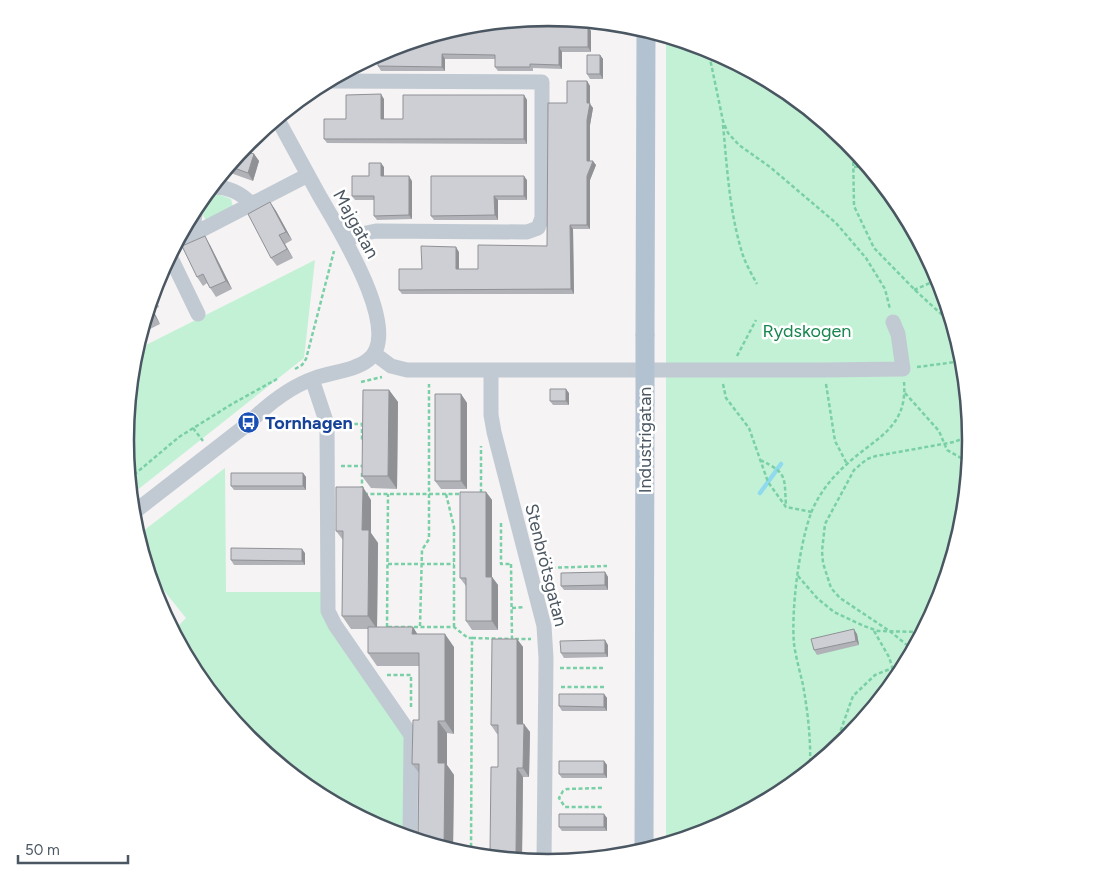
<svg xmlns="http://www.w3.org/2000/svg" width="1096" height="880" viewBox="0 0 1096 880" font-family="Figtree,sans-serif">
<style>
.green{fill:#c3f1d5}
.lines{fill:none;stroke-linecap:round;stroke-linejoin:round}
.stream{stroke:#90daee;stroke-width:4.5}
.path{stroke:#7ad0a6;stroke-width:2.5;stroke-dasharray:4 2.5;stroke-linecap:butt}
.minor{stroke:#c1cad2;stroke-width:15}
.major{stroke:#b3c2d1;stroke-width:19}
.major-bridge{stroke:#b3c2d1;stroke-width:19}
.wall{fill:#b0b2b7}
.shaded-wall{fill:#909195}
.building{fill:#cdcfd5;stroke:#909195}
.labels{text-anchor:middle;stroke-width:5;stroke-linejoin:round;paint-order:stroke}
.street-label{font-size:18px;fill:#4a5661;stroke:#fff}
.park-label{font-size:18px;fill:#17864f;stroke:#fff}
.transit-label{font-size:18px;font-weight:bold;fill:#164399;stroke:#fff;text-anchor:start}
.rim{fill:none;stroke:#4a5661;stroke-width:2.5}
</style>
<rect width="100%" height="100%" fill="#f5f3f3"/>
<path class="green" d="M666,37L710,50L783,89L847,141L899,206L938,279L962,358L970,440L962,523L938,602L899,675L847,739L782,791L709,830L666,844Z
M215,193L231,199L233,207L206,220C198,210 204,198 215,193Z
M315,260L304,358L131,495L126,440L134,357L136,350Z
M225,468L226,592H322L404,734L403,835L386,830L313,791L249,739L197,674L173,631L186,618L149,572L138,535Z"/>
<g class="lines">
<path class="stream" d="M760,493L781,464"/>
<path class="path" d="M708,49L723,121L728,133L739,145L770,167L836,223L866,258L885,289L890,309
M791,95L792,99L799,102
M723,125C727,166 729,208 741,249C744,261 751,273 757,284
M844,139L848,143
M853,149L854,206L874,248L916,291L952,324
M854,167L867,166
M914,290L939,279
M737,356L756,320
M917,367L963,361
M295,369L302,365L306,359L334,251
M361,382L382,377
M723,384L726,398L749,428L768,482L786,507L812,512
M826,384L835,441L847,464
M905,393L939,431L947,450L968,462
M341,424H362V440
M193,428L203,441
M760,460C788,473 784,477 786,505
M341,466H362
M362,473V490
M129,479L179,437L232,404L277,379
M481,493V446
M364,494H464
M446,494L454,527V627
M501,523V564H512
M388,564H454
M511,564L512,639H531
M545,568L607,566
M798,576L817,598L834,612L864,626L878,631L922,632
M512,608L525,607
M420,626L422,550L429,539V384
M387,627L388,494
M388,627H454L468,638H472L471,855
M874,631L889,657L896,679
M472,638L512,639
M913,650L891,632L840,598L831,588L823,563L822,551L825,524L854,470L867,459L876,456L954,442L970,436
M560,668H604
M387,675H411V708
M561,687H604
M834,749L853,696L875,675L905,663
M810,769C811,740 808,713 803,685C800,672 796,658 794,644C791,610 799,546 811,513C818,495 832,477 847,464C875,438 908,428 904,382
M602,788L567,789L563,791L559,798L565,807H602"/>
<path class="minor" d="M328,81L542,82V218L538,228L527,232L376,231L361,234L345,240
M212,187C226,186 242,193 251,204
M196,207L194,222L199,232
M176,243L308,175
M170,256L198,314
M375,354L391,366L407,370H823L903,369L898,334L893,322
M491,370V415L494,432L544,626L546,658L544,862
M312,379L327,424L328,611L335,625L411,735L410,837
M133,513L249,423C268,404 289,387 315,378C331,372 354,371 368,360C405,332 336,225 319,195C305,169 291,144 277,118"/>
<path class="major" d="M645,335L646,30
M644,850L645,402"/>
<path class="major-bridge" d="M645,402V335"/>
</g>
<path class="wall" d="M477,24V27H588L591,31V52H562V69L533,68V71H498L495,67V59H445V71H381L378,66Z
M600,55L603,59V79H590L587,74Z
M359,64V71H347Z
M587,81L590,86V104L593,108L590,125V161L596,165L590,180V229H573L574,294H402L399,290L422,269L459,252V269H478L547,246L567,103Z
M524,95L527,100V144L327,143L324,139L346,119L384,99V119H403Z
M242,150L254,154L259,161L253,181L225,171Z
M384,167V176L412,181V219L377,220L374,216V200H355L352,196L369,176Z
M527,180V200H498V220H434L431,216Z
M270,202L276,211L292,240L285,244L293,258L277,266L271,258Z
M210,245L232,289L216,297L207,283L203,286L197,277Z
M153,294L159,307L153,310L160,324L144,332L142,329Z
M389,390L398,402L397,489L371,488L362,476Z
M569,393V405H553L550,401Z
M461,394L467,403V489H441L435,481Z
M303,473L306,477V490H234L231,486Z
M486,492L492,500V577L498,585V630H472L466,621V586L460,578Z
M371,500V533L378,543L377,627H413L417,634L454,647V734L447,733V765L454,775L453,851L418,840L419,773L412,764L419,720V666H377L368,653V629H351L342,616L343,540L336,531Z
M305,553V565H234L231,560Z
M605,572L608,577V590H564L561,586Z
M857,634L859,645L817,655L814,650Z
M517,639L523,647V724L530,732L529,777H523L522,853L529,861L492,857L490,854L498,767V734H497L491,725Z
M608,645V657L564,658L561,653Z
M604,694L607,698V711H562L559,706Z
M604,761L607,765V778H562L559,774Z
M604,814L607,818V831H562L559,827Z"/>
<path class="shaded-wall" d="M588,27L591,31V52L588,47Z
M559,47L562,52V69L559,65Z
M442,54L445,59V71L442,67Z
M600,55L603,59V79L600,74Z
M359,64V71L356,66Z
M587,81L590,86V104L593,108L590,125V165L587,161Z
M381,94L384,99V123L381,119Z
M524,95L527,100V144L524,139Z
M254,154L259,161L253,181L248,173Z
M593,161L596,165L590,180V229L587,225V176Z
M381,163L384,167V181L381,176Z
M409,176L412,181V219L409,215Z
M524,176L527,180V200L524,196Z
M494,196L498,200V220L495,215Z
M270,202L276,211L292,240L286,232Z
M570,225L573,229L574,294L571,289Z
M279,235L285,244L293,258L287,249Z
M205,236L210,245L232,289L226,281Z
M456,247L459,252V274L456,269Z
M153,294L159,307L152,296Z
M150,305L153,310L160,324L154,315L149,306Z
M566,389L569,393V405L566,401Z
M389,390L398,402L397,489L388,476Z
M461,394L467,403V489L461,481Z
M303,473L306,477V490L303,486Z
M363,487L371,500V533L378,543L377,629L368,616L362,530Z
M486,492L492,500V586L486,577Z
M302,549L305,553V565L302,561Z
M605,572L608,577V590L605,585Z
M492,577L498,585V630L492,621Z
M413,627L421,640L412,634Z
M854,629L857,634L859,645L856,641Z
M445,634L454,647V734L445,721Z
M517,639L523,647V732L517,724Z
M605,640L608,645V657L605,653Z
M604,694L607,698V711L604,707Z
M438,721L447,733V765L454,775L453,851L444,848L438,763Z
M524,724L530,732L529,777L523,768Z
M604,761L607,765V778L604,774Z
M517,768L523,777L522,860L516,852Z
M604,814L607,818V831L604,827Z
M523,853L529,861L523,860Z"/>
<path class="building" d="M474,25V27H588V47H559V65L530,64V67H495V55L442,54V67L378,66V54L387,50L466,26Z
M587,55H600V74H587Z
M567,81H587V103H590L587,120V161H593L587,176V225H570L571,289L399,290V269H422L421,246L456,247V269H478V245L547,246L548,103H567Z
M381,94V119H403V95H524V139H324V119H346V95Z
M242,150L254,154L248,173L229,166Z
M369,163H381V176H409V215L374,216V196H352V176H369Z
M431,176H524V196H494L495,215L431,216Z
M270,202L286,232L279,235L287,249L271,258L248,214Z
M205,236L226,281L210,288L203,274L197,277L182,246Z
M149,306L154,315L145,320Z
M550,389H566V401H550Z
M363,390H389L388,476H362Z
M435,394H461V481H435Z
M231,473H303V486H231Z
M336,487H363L362,530H369L368,616H342L343,531H336Z
M460,492H486V577H492V621H466V578H460Z
M231,548L302,549V561L231,560Z
M605,572V585L561,586V573Z
M368,627H413L412,634H445V721H438V763H445L444,848L418,840L419,764H412L413,720H419V653H368Z
M854,629L856,641L814,650L811,639Z
M492,639H517V724H524L523,768H517L516,852L523,853V860L497,857V854H490L491,767H498V725H491Z
M605,640V653H561L560,641Z
M559,694H604V707L559,706Z
M559,761H604V774H559Z
M559,814H604V827H559Z"/>
<defs>
<symbol id="bus-disc" viewBox="-11 -11 22 22"><circle r="9.5" fill="#1a4fb4" stroke="#fff"/><path d="M-5-6H5V4H4V6H2V4H-2V6H-4V4H-5ZM-3.5-4V0h7V-4ZM-3.5 1.2v1.5H-2V1.2ZM2 1.2v1.5H3.5V1.2Z" fill="#fff"/></symbol>
</defs>
<g fill-rule="evenodd">
<use href="#bus-disc" x="236" y="410" width="25" height="25"/>
</g>
<g class="labels">
<g class="street-label">
<text transform="translate(356 224) rotate(61)" y="6">Majgatan</text>
<text transform="translate(645 440) rotate(-90)" y="6">Industrigatan</text>
<text transform="translate(546 565) rotate(76)" y="6">Stenbrötsgatan</text>
</g>
<g class="park-label">
<text x="807" y="337">Rydskogen</text>
</g>
<g class="transit-label">
<text x="265" y="429">Tornhagen</text>
</g>
</g>
<path d="M0 0H1096V880H0ZM134 440a414 414 0 1 1 828 0a414 414 0 1 1-828 0Z" fill="#fff" fill-rule="evenodd"/>
<path class="rim" d="M134 440a414 414 0 1 1 828 0a414 414 0 1 1-828 0Z"/>
<path d="M18 855v8h110v-8" fill="none" stroke="#4a5661" stroke-width="2.5"/>
<text x="25" y="855" font-size="15" fill="#4a5661" stroke="#ffffff" stroke-width="4" paint-order="stroke">50 m</text>
</svg>
